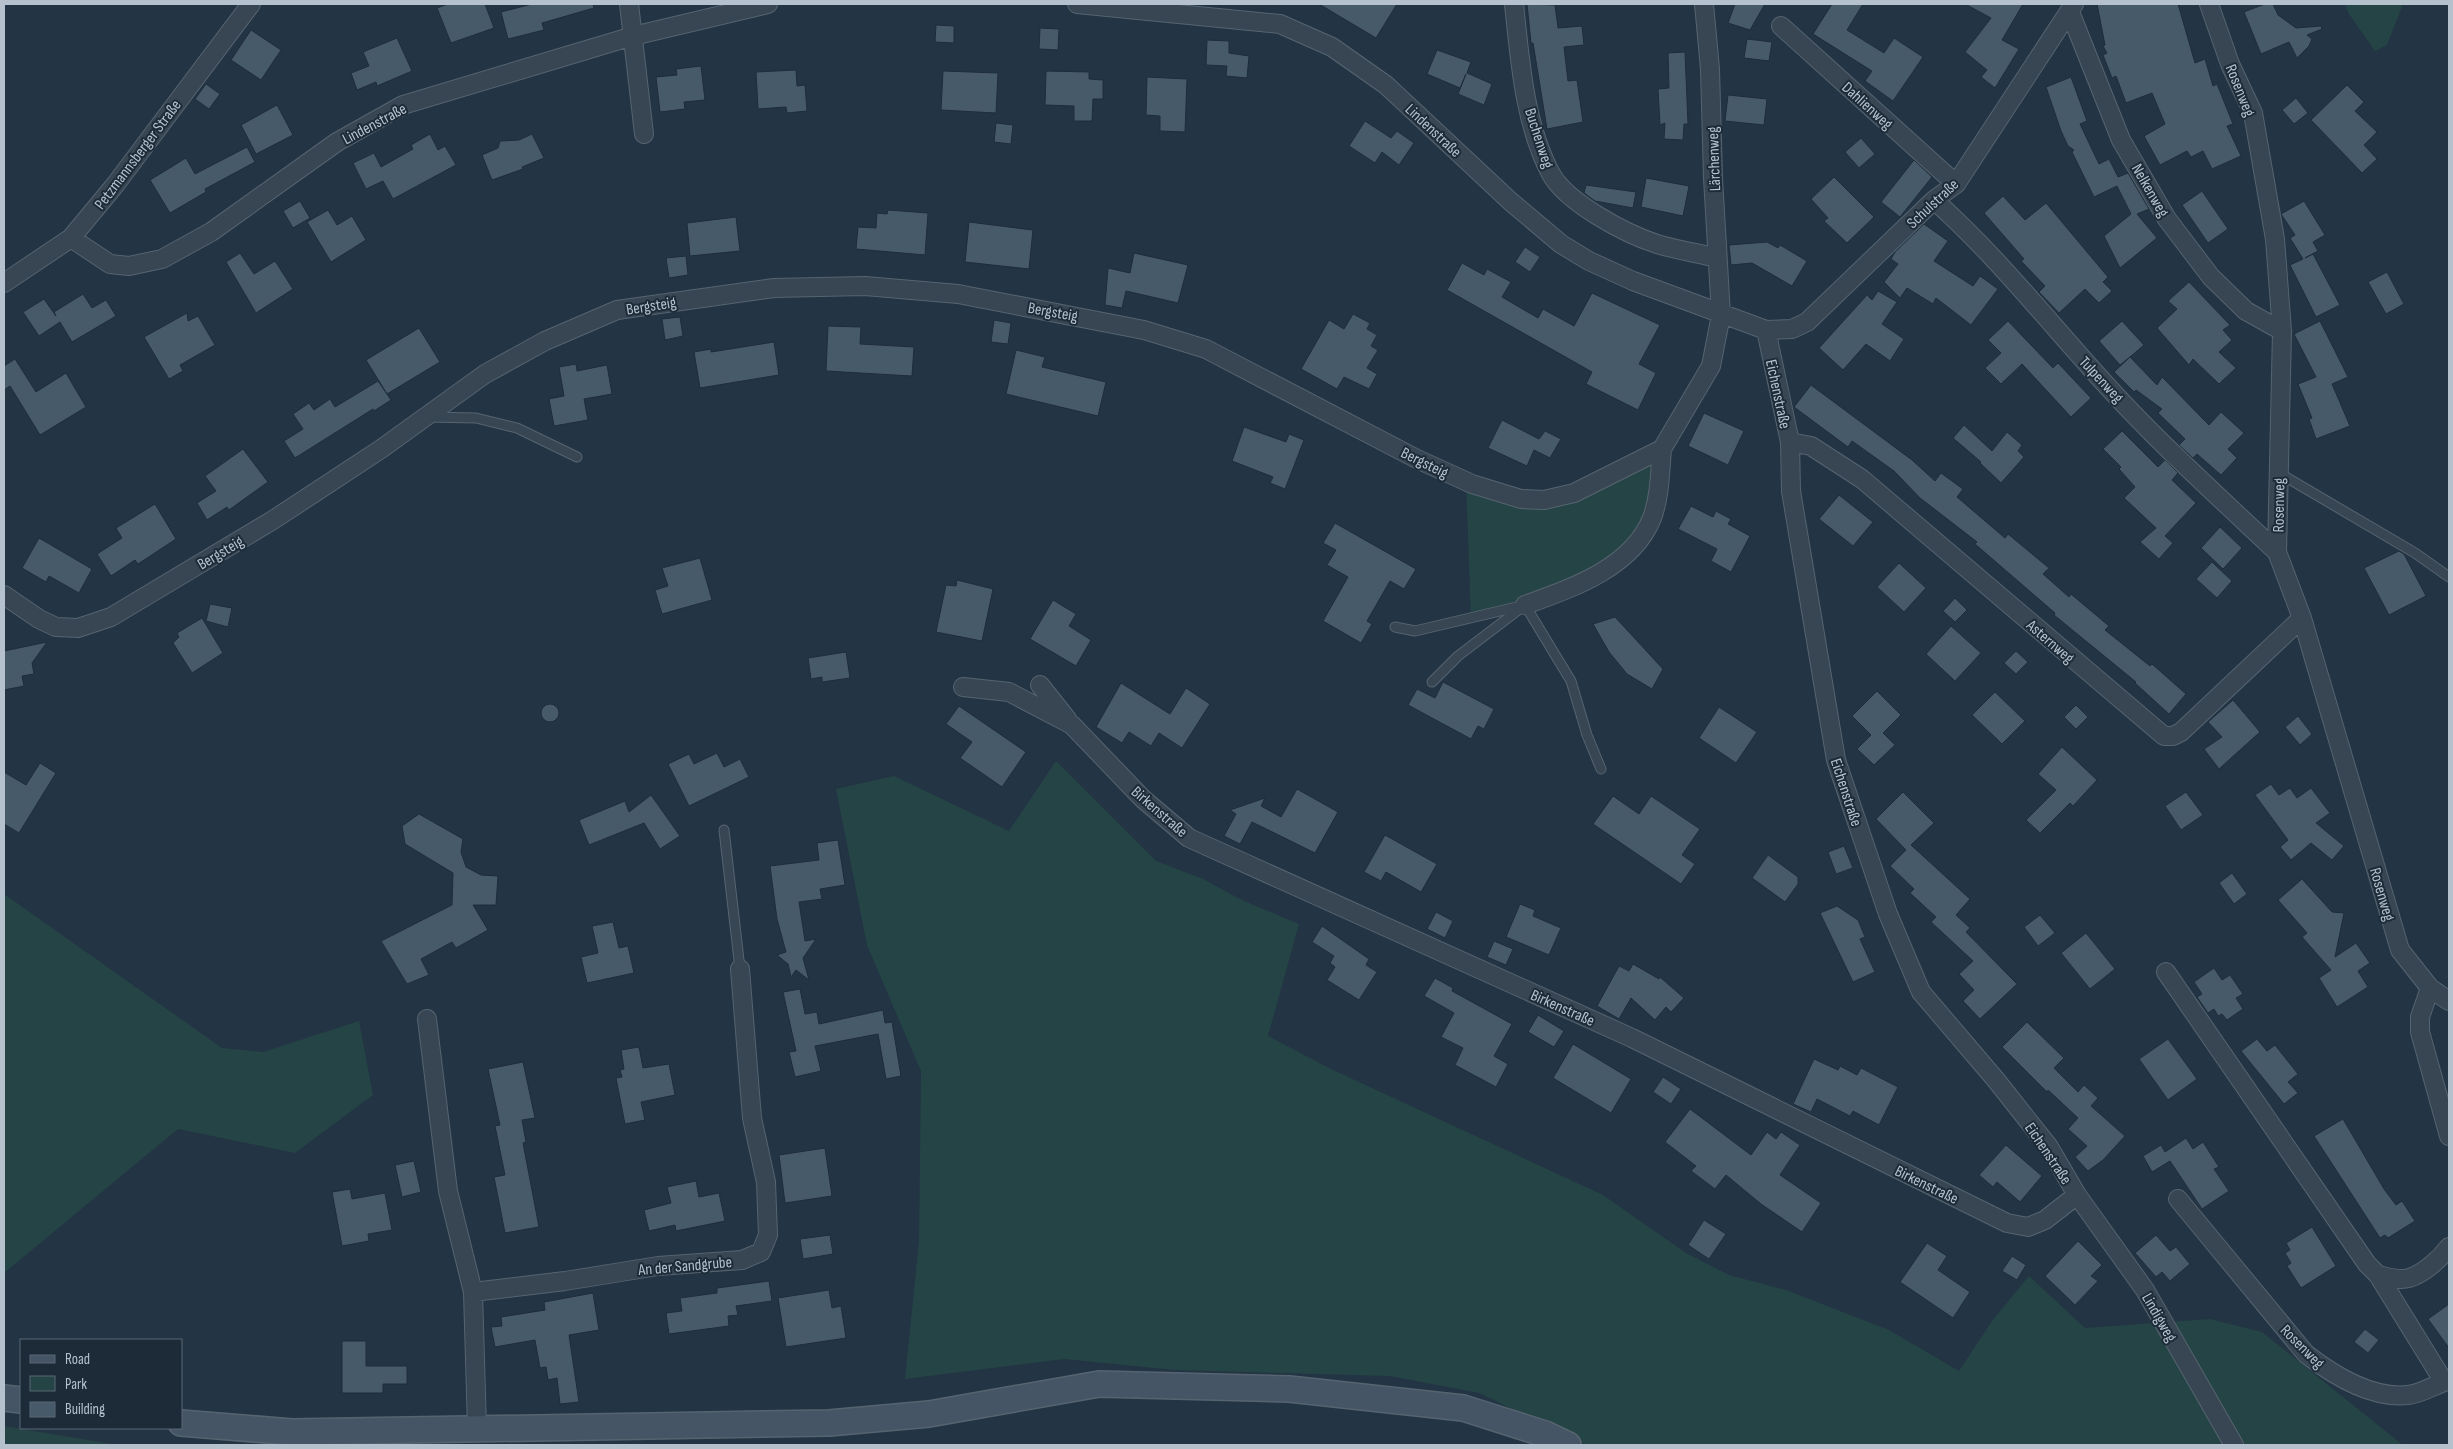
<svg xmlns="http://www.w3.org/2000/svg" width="2453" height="1449" viewBox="0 0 2453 1449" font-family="'Sofia Sans Condensed',sans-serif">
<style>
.green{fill:#254445}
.building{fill:#475a6a;stroke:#1f2d3a}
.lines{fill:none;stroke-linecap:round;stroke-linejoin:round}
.lane-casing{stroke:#566470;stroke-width:11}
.street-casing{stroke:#566470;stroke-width:20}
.secondary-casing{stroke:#566470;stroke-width:28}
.lane{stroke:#384653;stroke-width:9}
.street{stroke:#384653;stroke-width:18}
.secondary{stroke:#455566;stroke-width:25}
.labels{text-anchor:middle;stroke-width:4;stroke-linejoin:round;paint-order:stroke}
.street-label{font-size:16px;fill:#b5c1cd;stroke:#1d2b38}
</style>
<rect width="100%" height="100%" fill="#233444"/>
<path class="green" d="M2345,4H2403L2387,45L2375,51L2349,14Z
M1662,449L1652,518L1607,568L1525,605L1471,619L1466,481L1544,500Z
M1056,761L1156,861L1203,879L1242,900L1299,924L1268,1036L1331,1069L1603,1195L1686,1253L1729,1275L1786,1290L1889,1330L1959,1371L1992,1321L2029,1276L2085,1328L2210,1319L2262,1332L2403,1445H1586L1479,1393L1390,1376L1174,1370L1064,1359L905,1379L919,1241L921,1071L867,945L836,789L894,776L1009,831Z
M4,894L222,1048L263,1052L359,1021L373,1095L295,1153L178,1129L4,1273Z
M4,1426L118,1445H4Z"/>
<path class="building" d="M448,4H485L494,28L451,43L437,8Z
M532,4H593L594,8L542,23L544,30L508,39L501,12Z
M1319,4H1397L1376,38Z
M1527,4L1555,5L1558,28L1582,26L1584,45L1564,47L1568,81L1577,80L1583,122L1547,129L1533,43H1531Z
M1735,4H1765L1750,30L1728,23Z
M1832,4H1863L1847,30L1884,53L1894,38L1923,57L1893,101L1865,81L1872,71L1813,34Z
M1965,4H2023L2002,40L2019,49L1995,88L1981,77L1987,70L1965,52L1991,18Z
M2097,4H2178L2195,63L2205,59L2213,86L2217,84L2233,124L2227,126L2241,156L2212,169L2203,151L2191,157L2187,151L2160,165L2144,136L2165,124L2152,93L2126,103L2116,76L2112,78L2103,55L2107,53L2103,46L2105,45Z
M2265,4H2273L2278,15L2296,28L2321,26L2322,29L2307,35L2312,39L2309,46L2297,58L2289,42L2261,54L2244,12Z
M936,25L954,26V43L935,42Z
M1040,28L1059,29L1058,50L1039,49Z
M251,30L281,50L261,80L231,60Z
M397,38L412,71L377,86L376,82L357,90L351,73L369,66L363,52Z
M1747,39L1772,42L1769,61L1744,58Z
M1207,40L1229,41V53L1249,56L1247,78L1226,76L1227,66L1206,65Z
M1437,50L1471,62L1467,73L1492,84L1484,105L1458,94L1466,74L1460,88L1427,74Z
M1685,52L1688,124H1684L1683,140L1664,139L1665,123L1660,125L1658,89L1669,88L1668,53Z
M701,66L705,100L684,102L685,109L660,112L656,77L677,75L676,69Z
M796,70L797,86L805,85L807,111L787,113L786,107L758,109L756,72Z
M943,71L998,73L996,113L941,110Z
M1046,71L1089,72V79L1103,80V99H1093L1092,121H1074V106L1045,105Z
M1147,77L1187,79L1185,132L1160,131V116L1146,115Z
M2071,77L2087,121L2080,124L2099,164L2109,159L2118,177L2128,173L2149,209L2137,214L2157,238L2120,268L2104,236L2131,214L2117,186L2094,197L2072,152L2074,150L2068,146L2061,131L2046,87Z
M206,84L220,94L209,109L195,99Z
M2347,85L2364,102L2355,111L2377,132L2364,145L2377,159L2362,173L2311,120Z
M1728,95L1767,99L1764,125L1725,121Z
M2296,98L2308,113L2294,124L2282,110Z
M277,105L293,135L256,154L241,125Z
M1365,121L1391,138L1397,131L1414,143L1399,165L1382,152L1375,163L1349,146Z
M996,123L1013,125L1011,144L994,142Z
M430,134L438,150L445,146L456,165L393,199L383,181L366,189L353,163L374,153L381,167L413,149L411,145Z
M532,134L544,158L522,167L523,169L492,180L482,155L498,148L500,141L519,140Z
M1861,138L1875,154L1859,168L1845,152Z
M247,147L255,162L205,189L206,192L170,213L150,180L186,158L195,174Z
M1914,160L1932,177L1900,217L1881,202Z
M1834,177L1874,217L1847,243L1824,221L1828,218L1811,199Z
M1646,178L1689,186L1683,216L1641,207Z
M1586,185L1636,192L1633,208L1595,201L1584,193Z
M2202,191L2228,229L2208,243L2182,205Z
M2003,196L2025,220L2046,203L2108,277L2103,282L2112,291L2099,303L2085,289L2059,313L2039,292L2045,286L2021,261L2024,259L1984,213Z
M300,201L310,218L293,228L283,211Z
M2304,201L2325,235L2313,242L2318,251L2305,258L2313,254L2340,305L2316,317L2290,265L2303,259L2290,238L2295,235L2281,214Z
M328,210L337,225L352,216L366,240L331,262L307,222Z
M888,210L928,213L925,255L856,249L858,227L876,228L877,213L887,214Z
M736,217L740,251L690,256L687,223Z
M969,222L1033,230L1029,269L965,262Z
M1924,224L1948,241L1934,261L1973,286L1980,276L1998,289L1971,325L1936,298L1933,304L1907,288L1900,298L1884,282L1898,264L1891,259L1895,252Z
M1767,242L1778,248L1780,245L1807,261L1792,286L1752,263L1731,265L1729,245Z
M1525,247L1540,257L1530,272L1515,262Z
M240,253L254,274L275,261L293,289L256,313L226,262Z
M1134,253L1188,265L1178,303L1126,291L1122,308L1105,305L1108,268L1130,273Z
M686,256L688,275L669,278L666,258Z
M1462,263L1484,275L1487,269L1511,282L1502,297L1538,318L1543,309L1574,326L1592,293L1660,325L1639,364L1656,373L1638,410L1586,384L1592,372L1447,290Z
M2387,272L2404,304L2386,314L2368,282Z
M2189,282L2230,325L2223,330L2232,340L2219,352L2236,368L2219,384L2193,359L2189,365L2157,328L2177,309L2168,301Z
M1878,291L1897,302L1882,324L1904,339L1890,361L1866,344L1843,370L1819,348L1867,295L1872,300Z
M83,294L92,308L106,300L116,316L72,342L60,322L39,336L23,312L44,299L56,316L54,312Z
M187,313L188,321L198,316L215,345L180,365L183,371L169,379L144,337Z
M1353,314L1370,323L1367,329L1377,335L1371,346L1378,350L1367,368L1377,374L1369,389L1344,377L1337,389L1301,369L1329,320L1344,329Z
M680,317L683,336L665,340L662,319Z
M994,320L1011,323L1008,344L991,342Z
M2008,321L2053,368L2058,363L2091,398L2071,417L2022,364L2001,384L1985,368L2001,353L1988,340Z
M2122,321L2144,345L2130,357L2157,385L2162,377L2209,425L2221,412L2244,433L2228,449L2237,458L2221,475L2197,454L2193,458L2179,445L2185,439L2158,413L2162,409L2136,390L2134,392L2114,372L2130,357L2120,365L2099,341Z
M2320,321L2348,377L2332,384L2350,426L2316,439L2309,419L2312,418L2298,384L2316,377L2294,334Z
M828,326L861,327L860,344L914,347L912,376L826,371Z
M419,328L440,362L387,394L391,400L374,411L373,409L295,458L284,441L303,429L293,414L309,403L314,410L330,399L335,407L378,381L387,394L366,360Z
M774,342L779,375L700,388L694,352L711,349V352Z
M1016,350L1045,357L1042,367L1106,382L1098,416L1006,394Z
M15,359L36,392L66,373L86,407L40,435L10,386L4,390V366Z
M576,364L577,371L607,365L612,394L584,399L588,420L554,426L549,399L564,396L559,367Z
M1811,385L1912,460L1935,481L1941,473L1963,489L1957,497L2005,538L2008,534L2049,568L2043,574L2069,597L2071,594L2109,626L2105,630L2150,666L2152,664L2186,694L2169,714L2135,683L2136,682L2054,615L2055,613L1975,544L1977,542L1920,498L1894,471L1852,441L1848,447L1794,407Z
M1704,413L1744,431L1728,465L1688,446Z
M1502,420L1539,439L1545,431L1561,439L1550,458L1534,450L1527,466L1488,448Z
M1964,425L1992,451L2007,432L2022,445L2018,451L2024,457L2001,483L1980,463L1981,462L1953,438Z
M1244,427L1286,442L1289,434L1304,440L1285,489L1270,483L1273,477L1232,461Z
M2122,431L2158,467L2165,460L2178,473L2172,480L2196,503L2165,536L2173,543L2159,559L2140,542L2156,528L2124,498L2135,487L2119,469L2121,467L2103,449Z
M243,449L268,482L229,510L227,507L207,520L197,503L216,491L205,476Z
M1839,495L1873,522L1853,546L1819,519Z
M155,504L176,539L138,564L135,560L111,576L97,554L122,538L116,528Z
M1691,506L1713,517L1716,511L1731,519L1728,524L1750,536L1731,572L1711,561L1717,549L1678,529Z
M1335,523L1416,569L1404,589L1390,581L1367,621L1372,624L1361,643L1323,621L1348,577L1327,565L1336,550L1323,543Z
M2220,527L2242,548L2223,569L2201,548Z
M39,538L92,569L79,593L49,576L46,582L22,568Z
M2399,551L2404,554L2426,596L2389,615L2364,568Z
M700,558L712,600L662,614L655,590L668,586L662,568Z
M2212,562L2232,581L2217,598L2196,579Z
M1899,563L1926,588L1904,612L1877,587Z
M957,580L993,589L982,641L936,632L946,585L956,586Z
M1955,598L1967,610L1955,622L1943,611Z
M1053,600L1076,614L1069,626L1091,640L1076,666L1030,639Z
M210,604L232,608L228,627L206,621Z
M1615,617L1663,669L1652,689L1627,674L1609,652L1593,624Z
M202,618L223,653L192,673L173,643L179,637L177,633Z
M1951,626L1981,653L1955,681L1926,654Z
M47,642L32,663L34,674L22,676L24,686L4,690V651Z
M2016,651L2028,662L2016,674L2004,663Z
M846,652L850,678L822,682V677L811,679L808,658Z
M1443,682L1494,709L1484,729L1478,726L1471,739L1408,705L1417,689L1435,698Z
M1121,683L1170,714L1186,688L1210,704L1182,748L1159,733L1151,746L1129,732L1122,743L1096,727Z
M1877,691L1901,715L1883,733L1895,745L1874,765L1857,749L1871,735L1852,716Z
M1995,692L2025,721L2002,744L1972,715Z
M2233,700L2260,732L2219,769L2204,749L2222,737L2208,722Z
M541 713a9 9 0 1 1 18 0a9 9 0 1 1-18 0Z
M2076,705L2088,717L2076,729L2064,717Z
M959,706L1026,752L1002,787L960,758L972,742L946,724Z
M1719,707L1757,732L1736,763L1699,738Z
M2298,716L2312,734L2300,745L2285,727Z
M2062,747L2097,780L2073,806L2070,803L2040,833L2026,820L2056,790L2038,774Z
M717,753L724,767L740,759L749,777L689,806L668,764L689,754L694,764Z
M40,763L56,773L19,833L4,824V772L26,785Z
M2271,784L2279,795L2290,788L2297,798L2311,788L2330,813L2316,823L2344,846L2332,860L2311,843L2291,860L2280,847L2288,840L2255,795Z
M1297,789L1338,812L1315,853L1252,822L1240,844L1224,836L1236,814L1230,810L1265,798L1261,806L1281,817Z
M1903,792L1934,823L1911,845L1970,899L1956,915L1970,928L1966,932L2017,984L1980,1019L1963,1001L1974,990L1959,974L1973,961L1931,922L1936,917L1910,893L1914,889L1890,866L1906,850L1876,819Z
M2186,792L2203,815L2181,830L2165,806Z
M651,795L680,836L660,849L644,823L589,845L579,820L625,801L629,812Z
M1613,796L1639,814L1651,796L1700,829L1682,855L1695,864L1681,884L1593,824Z
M419,814L463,839L461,852L466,867L481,875L498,876L496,905H473L488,930L456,948L452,942L421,959L429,975L407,984L381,941L452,905L453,873L405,844L402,826Z
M1385,835L1437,864L1421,892L1386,872L1381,881L1364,872Z
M838,840L845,885L820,889L822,899L799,902L805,941L816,939L803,958L809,980L796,970L791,977L788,964L777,955L786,952L777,919L770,866L819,860L817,843Z
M1844,846L1853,868L1836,874L1828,852Z
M1768,855L1798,877V884L1785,902L1752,878Z
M2232,873L2247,894L2234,904L2219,883Z
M2302,879L2332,912L2344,913L2335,957L2356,943L2370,963L2358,971L2368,987L2337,1007L2319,978L2331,970L2302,937L2307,933L2278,900Z
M1520,904L1535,910L1533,916L1561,928L1549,955L1506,937Z
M1837,906L1858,920L1865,937L1860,939L1875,972L1853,982L1820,913Z
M1436,912L1453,921L1445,938L1427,929Z
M2040,915L2055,933L2038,946L2024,927Z
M613,922L619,948L628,946L634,973L587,983L581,957L598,953L592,926Z
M1322,926L1369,959L1366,965L1377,972L1359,1000L1327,980L1335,967L1330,963L1334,956L1312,942Z
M2086,933L2115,969L2090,989L2061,953Z
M1494,941L1513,949L1506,965L1487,957Z
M1633,964L1659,979L1660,977L1684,998L1671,1012L1666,1007L1655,1020L1631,998L1619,1019L1597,1006L1619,966L1629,971Z
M2214,968L2222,980L2230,975L2243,994L2236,998L2243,1009L2227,1020L2222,1014L2218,1016L2214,1009L2208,1013L2197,997L2202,994L2194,982Z
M1435,978L1453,988L1452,991L1512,1024L1494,1056L1508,1064L1496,1087L1455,1065L1463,1048L1441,1037L1454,1013L1424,996Z
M800,989L805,1014L817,1012L819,1024L883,1010L885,1023L892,1022L901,1076L886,1079L878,1034L815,1046L821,1071L795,1077L789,1052L796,1051L783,992Z
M1538,1015L1564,1031L1554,1047L1528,1032Z
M2027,1022L2064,1058L2054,1068L2078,1092L2084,1085L2098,1098L2091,1106L2125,1136L2103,1160L2088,1171L2075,1157L2087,1146L2068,1129L2078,1118L2048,1090L2047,1092L2002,1047Z
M2168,1039L2197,1079L2168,1100L2139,1059Z
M2257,1039L2267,1051L2275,1045L2298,1074L2288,1082L2298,1093L2284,1104L2241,1051Z
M1573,1044L1631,1079L1611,1113L1553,1078Z
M639,1047L643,1068L669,1064L675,1095L641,1102L645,1120L625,1124L616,1078L622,1077L620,1070L624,1069L621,1050Z
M1814,1059L1838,1070L1840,1066L1857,1075L1861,1068L1898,1087L1879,1125L1853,1111L1850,1116L1817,1099L1811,1112L1793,1104Z
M523,1062L535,1118L522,1120L526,1142L523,1143L539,1227L505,1233L494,1177L505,1175L495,1126L500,1125L488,1069Z
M1663,1077L1681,1089L1671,1104L1653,1092Z
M1690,1109L1751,1155L1767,1132L1776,1139L1781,1132L1800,1145L1780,1175L1821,1203L1802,1232L1761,1204L1726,1175L1715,1189L1691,1171L1696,1166L1665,1142Z
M2343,1119L2384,1189L2396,1205L2402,1201L2415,1221L2388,1238L2385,1235L2380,1238L2314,1136Z
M2186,1138L2193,1149L2203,1142L2219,1167L2214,1169L2229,1191L2202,1209L2170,1161L2152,1172L2143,1156L2161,1145L2165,1152Z
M2006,1145L2042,1176L2020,1202L1997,1182L1993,1187L1979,1175Z
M825,1148L832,1196L785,1203L779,1155Z
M414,1161L421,1192L402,1197L395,1165Z
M696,1181L699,1197L719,1193L725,1221L676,1231L675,1225L649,1231L644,1210L671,1203L667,1187Z
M350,1189L352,1199L385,1193L392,1230L368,1234L369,1241L342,1246L332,1192Z
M1704,1220L1726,1234L1709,1259L1688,1245Z
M2312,1227L2336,1266L2301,1288L2287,1266L2291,1263L2285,1253L2290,1250L2286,1243Z
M830,1235L833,1254L803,1259L800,1239Z
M2156,1235L2170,1251L2176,1247L2190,1264L2170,1281L2162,1272L2156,1277L2135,1253Z
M2078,1241L2102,1265L2091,1276L2098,1281L2075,1305L2045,1276Z
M1927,1243L1947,1256L1938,1270L1970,1292L1953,1318L1900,1282Z
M2012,1256L2026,1265L2017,1280L2002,1271Z
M769,1281L772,1301L736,1306L738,1315L728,1316L729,1326L669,1334L666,1313L682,1311L680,1298L717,1293V1288Z
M829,1290L832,1308L841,1306L846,1338L786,1347L778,1298Z
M593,1293L599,1330L569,1335L579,1402L560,1404L557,1378L548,1380L546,1367L540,1368L535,1340L495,1347L491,1327L502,1326L501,1317L545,1310L544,1302Z
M2449,1304V1348L2428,1319Z
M2365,1329L2379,1340L2368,1353L2354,1342Z
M342,1341H366V1366H407V1384H383V1393H342Z"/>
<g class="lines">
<defs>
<path id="lane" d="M428,417L476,418L517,428L577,457
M2279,473L2415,553L2449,577
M1525,605L1571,681L1587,735L1601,769
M1395,627L1415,631L1525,605
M1432,682L1458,656L1521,608
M724,830L740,969"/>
<path id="street" d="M629,4L644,134
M1077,4L1280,24L1332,47L1386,85L1510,201L1561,244L1589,261L1633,281L1766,330L1792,329L1807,322L1934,200L1956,184L2074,4
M1514,4C1520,60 1524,123 1551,174C1567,203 1626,234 1657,244C1677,250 1697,253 1717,258
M2209,4L2230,64L2253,113L2275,239L2282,331L2277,552L2302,618L2400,950L2430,988L2449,1001
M2070,12L2121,140L2167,219L2211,277L2246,311L2282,331
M1781,26L1956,184
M1934,200C1998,257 2050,324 2108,387C2161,445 2220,498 2277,552
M71,238L110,264L129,266L162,259L211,232L337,142L403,105L633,36L768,4
M4,283L71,238L115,185L251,4
M1766,330L1790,442L1791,491L1836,760L1888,914L1921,992L1996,1080L2049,1147L2077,1195L2145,1290L2234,1445
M1790,442L1811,446L1862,479L2164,736H2173L2181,732L2302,618
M4,595L39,619L56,627L78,628L111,617L273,520L381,449L485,374L545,341L617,310L774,288L865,286L958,294L1144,330L1206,349L1417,459L1472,484L1521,499L1544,500L1574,493L1662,449L1711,366L1721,315L1713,178L1710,69L1704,4
M1525,605C1572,588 1632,568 1652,518C1660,497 1660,471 1662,449
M1040,685L1067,719
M963,687L1009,692L1072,725L1143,799L1189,838L1632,1038L2007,1223L2028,1227L2045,1220L2077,1195
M2166,972L2367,1264L2378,1275L2444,1382C2433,1386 2420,1394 2408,1395C2371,1399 2333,1375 2306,1354L2178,1199
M2430,988L2420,1017V1032L2449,1136
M427,1019L448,1191L473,1292L477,1428
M2378,1275C2387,1277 2399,1281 2409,1278C2423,1274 2440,1259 2449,1247
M473,1292L565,1281L658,1266L742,1260L761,1252L768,1235L766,1182L752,1118L740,969"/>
<path id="secondary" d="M4,1398L21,1400
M181,1423L292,1432L829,1423L929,1414L1099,1384L1289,1389L1463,1408L1545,1434L1568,1445"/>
</defs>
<use href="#lane" class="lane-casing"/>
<use href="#street" class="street-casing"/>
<use href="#secondary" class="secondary-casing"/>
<use href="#lane" class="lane"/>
<use href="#street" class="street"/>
<use href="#secondary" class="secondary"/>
</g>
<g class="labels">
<g class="street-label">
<text transform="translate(2241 90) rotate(68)" y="6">Rosenweg</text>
<text transform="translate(1868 105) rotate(42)" y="6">Dahlienweg</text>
<text transform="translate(374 123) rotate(-28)" y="6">Lindenstraße</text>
<text transform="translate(1434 130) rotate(43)" y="6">Lindenstraße</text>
<text transform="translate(1540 138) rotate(72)" y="6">Buchenweg</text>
<text transform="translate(137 154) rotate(-53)" y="6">Petzmannsberger Straße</text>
<text transform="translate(1713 159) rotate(-92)" y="6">Lärchenweg</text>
<text transform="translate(2151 190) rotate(60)" y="6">Nelkenweg</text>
<text transform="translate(1932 203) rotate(-43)" y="6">Schulstraße</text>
<text transform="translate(651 305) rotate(-9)" y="6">Bergsteig</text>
<text transform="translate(1053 311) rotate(10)" y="6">Bergsteig</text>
<text transform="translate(2102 379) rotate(47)" y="6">Tulpenweg</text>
<text transform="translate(1779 394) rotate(78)" y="6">Eichenstraße</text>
<text transform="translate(1425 462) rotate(26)" y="6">Bergsteig</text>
<text transform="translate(2278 505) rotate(-89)" y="6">Rosenweg</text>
<text transform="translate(220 552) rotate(-31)" y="6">Bergsteig</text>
<text transform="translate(2051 641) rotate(41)" y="6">Asternweg</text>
<text transform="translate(1847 792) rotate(72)" y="6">Eichenstraße</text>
<text transform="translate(1160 811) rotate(41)" y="6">Birkenstraße</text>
<text transform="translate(2383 894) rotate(74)" y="6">Rosenweg</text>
<text transform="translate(1563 1007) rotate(24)" y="6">Birkenstraße</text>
<text transform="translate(2049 1153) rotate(56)" y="6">Eichenstraße</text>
<text transform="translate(1927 1184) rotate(26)" y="6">Birkenstraße</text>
<text transform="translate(685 1265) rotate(-5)" y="6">An der Sandgrube</text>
<text transform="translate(2160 1317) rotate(60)" y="6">Lindigweg</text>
<text transform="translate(2303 1346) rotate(45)" y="6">Rosenweg</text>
</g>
</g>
<rect width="2453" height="1449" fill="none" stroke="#b5c1cd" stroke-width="10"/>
<rect x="20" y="1339" width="162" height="90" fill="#1d2b38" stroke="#5a6774"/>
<rect x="30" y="1355" width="25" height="8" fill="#455566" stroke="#5a6774"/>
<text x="65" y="1364" font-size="15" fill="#b5c1cd">Road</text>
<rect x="30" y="1376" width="25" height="15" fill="#254445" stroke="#5a6774"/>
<text x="65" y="1389" font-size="15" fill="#b5c1cd">Park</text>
<rect x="30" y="1402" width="25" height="15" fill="#475a6a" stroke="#5a6774"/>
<text x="65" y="1414" font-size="15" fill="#b5c1cd">Building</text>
</svg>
